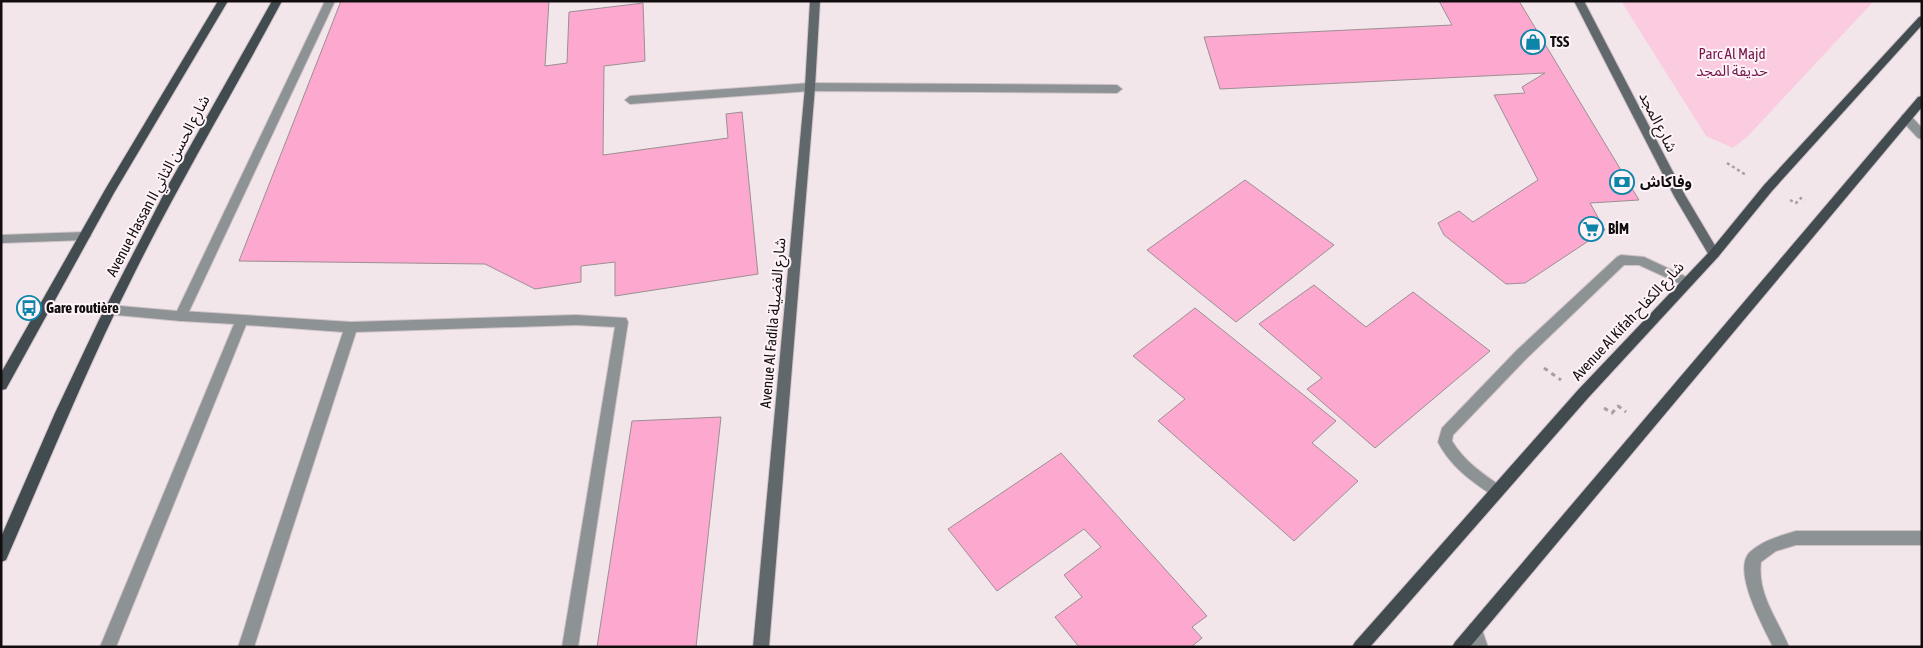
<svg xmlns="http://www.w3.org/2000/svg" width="1923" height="648" viewBox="0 0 1923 648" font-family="'Asap Condensed','Noto Sans Arabic',sans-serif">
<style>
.green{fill:#fbcbe0}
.building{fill:#fda8cf;stroke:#9b8f93}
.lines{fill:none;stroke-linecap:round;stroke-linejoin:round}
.lane-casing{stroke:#cfc3c8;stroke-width:2}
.street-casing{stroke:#cfc3c8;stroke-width:2}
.secondary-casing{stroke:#cfc3c8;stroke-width:2}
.primary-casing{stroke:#cfc3c8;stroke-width:2}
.path-far1{stroke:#a89ea2;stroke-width:2.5;stroke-dasharray:3 3;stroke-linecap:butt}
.path{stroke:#a89ea2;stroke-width:3;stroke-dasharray:4.5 4.5;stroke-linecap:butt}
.lane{fill:#8d9294;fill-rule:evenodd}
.street{fill:#8d9294;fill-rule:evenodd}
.secondary{fill:#61686c;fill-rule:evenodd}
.primary{fill:#424b4f;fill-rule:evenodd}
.labels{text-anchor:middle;stroke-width:4;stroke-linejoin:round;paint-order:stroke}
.poi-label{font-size:15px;font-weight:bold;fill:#120e0f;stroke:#fef4f8;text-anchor:start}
.park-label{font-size:15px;fill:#76164d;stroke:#fef4f8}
.street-label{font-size:15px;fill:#120e0f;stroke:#fef4f8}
</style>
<rect width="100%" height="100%" fill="#f3e6eb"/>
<path class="green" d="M1621,1H1874L1747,137L1733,148L1706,136Z"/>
<path class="building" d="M341,1H549L545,66L567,63L569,12L643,3L645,61L604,66L603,155L728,138L726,114L742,112L758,274L615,296V262L581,266V282L535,289L485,264L239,261Z
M1439,1H1519L1639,200L1590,203L1605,230L1525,283L1506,284L1444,235L1438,223L1459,211L1473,222L1538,180L1494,95L1525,93L1522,87L1545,73L1220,89L1204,37L1452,25Z
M1245,180L1334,245L1236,322L1147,250Z
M1314,285L1366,327L1413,292L1490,351L1375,448L1307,389L1322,378L1259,324Z
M1195,308L1336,421L1312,443L1358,481L1294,541L1158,421L1185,399L1133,356Z
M721,417L696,647H597L632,421Z
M1061,453L1207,616L1192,627L1202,638L1191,647H1079L1055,617L1082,597L1064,575L1101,547L1084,529L997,591L948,529Z"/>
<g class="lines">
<defs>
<path id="lane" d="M810,83L1117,85L1122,89L1117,93L810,91L630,104L625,100L630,96Z
M85,232L91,236L85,240L1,243V235Z
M1621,255L1644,257L1691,279L1693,282L1691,285L1687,287L1639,265H1624L1527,358L1453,435L1452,441C1464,461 1483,474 1502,487L1504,491L1502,495L1497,497L1492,495C1471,481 1450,466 1438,442L1442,428L1517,350L1617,257Z
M181,311L351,322L576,315L626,318L628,322L578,647H562L615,327L576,325L356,332L254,647H238L343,332L246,325L116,647H100L234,324L181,321L177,320L175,316L177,312Z"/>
<path id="street" d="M325,1H335L185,320L181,321L105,314L103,310L105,306L109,305L177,311Z
M1906,114L1910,115L1922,128V139L1918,138L1902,121L1901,118L1902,115Z
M1796,531H1922V545H1796L1776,551L1761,562C1757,594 1777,618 1789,647H1773C1764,628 1731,570 1750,552C1763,540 1780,536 1796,531Z
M1475,622L1480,624L1488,647H1472L1467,629L1470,624Z"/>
<path id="secondary" d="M810,1H820L815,87L769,647H753L805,87Z
M1574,1H1584L1685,195L1720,254L1718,257H1710L1674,196Z"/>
<path id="primary" d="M218,1H228L114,193L6,389L1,390V373L106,188Z
M272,1H282C233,93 180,181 134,274C87,367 48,464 6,560L1,562V537L55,413L99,320L170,182Z
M1922,16V25L1772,191L1718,257L1588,398L1370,647H1352L1355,642L1578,390L1710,251L1764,185L1919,17Z
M1922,96V107L1470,647H1452L1455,642L1918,97Z"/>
</defs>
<use href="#lane" class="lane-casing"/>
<use href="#street" class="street-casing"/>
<use href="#secondary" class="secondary-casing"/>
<use href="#primary" class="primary-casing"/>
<path class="path-far1" d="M1727,163L1746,175
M1790,200L1796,203L1801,198L1805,200"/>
<path class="path" d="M1544,368L1561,380
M1604,408L1612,413L1618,406L1626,412"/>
<use href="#lane" class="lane"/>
<use href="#street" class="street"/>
<use href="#secondary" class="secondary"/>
<use href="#primary" class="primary"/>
</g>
<defs>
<symbol id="shop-ring" viewBox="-11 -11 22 22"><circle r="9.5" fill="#fef4f8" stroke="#0c85a9" stroke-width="1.5"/><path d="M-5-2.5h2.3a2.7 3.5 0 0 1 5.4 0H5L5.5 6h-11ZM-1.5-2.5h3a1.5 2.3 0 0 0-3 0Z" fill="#0c85a9"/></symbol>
<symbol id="bank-ring" viewBox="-11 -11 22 22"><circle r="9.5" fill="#fef4f8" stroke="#0c85a9" stroke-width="1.5"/><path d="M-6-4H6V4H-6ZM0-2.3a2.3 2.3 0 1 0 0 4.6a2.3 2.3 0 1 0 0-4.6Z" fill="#0c85a9"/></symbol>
<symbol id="supermarket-ring" viewBox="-11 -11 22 22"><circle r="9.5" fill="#fef4f8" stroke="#0c85a9" stroke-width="1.5"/><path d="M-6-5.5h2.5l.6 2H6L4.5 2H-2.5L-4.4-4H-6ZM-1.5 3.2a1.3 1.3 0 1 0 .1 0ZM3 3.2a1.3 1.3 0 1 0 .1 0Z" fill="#0c85a9"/></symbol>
<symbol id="bus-ring" viewBox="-11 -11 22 22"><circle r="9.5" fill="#fef4f8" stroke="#0c85a9" stroke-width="1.5"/><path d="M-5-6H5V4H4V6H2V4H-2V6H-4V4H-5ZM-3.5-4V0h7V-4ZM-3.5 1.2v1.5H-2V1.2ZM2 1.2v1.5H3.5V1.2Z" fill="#0c85a9"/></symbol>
</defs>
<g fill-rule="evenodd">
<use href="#shop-ring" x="1519" y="28" width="28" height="28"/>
<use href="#bank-ring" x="1608" y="168" width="28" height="28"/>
<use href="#supermarket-ring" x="1577" y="215" width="28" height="28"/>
<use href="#bus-ring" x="15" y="294" width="28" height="28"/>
</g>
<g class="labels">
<g class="poi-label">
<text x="1550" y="47">TSS</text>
<text x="1640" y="187">وفاكاش</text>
<text x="1608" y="234">BİM</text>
<text x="46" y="313">Gare routière</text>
</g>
<g class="park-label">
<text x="1732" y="59">Parc Al Majd<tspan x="1732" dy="17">حديقة المجد</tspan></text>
</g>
<g class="street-label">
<text transform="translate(1658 122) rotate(63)" y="5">شارع المجد</text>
<text transform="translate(158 186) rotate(-62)" y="5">Avenue Hassan II شارع الحسن الثاني</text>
<text transform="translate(1628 321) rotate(-47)" y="5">Avenue Al Kifah شارع الكفاح</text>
<text transform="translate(773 323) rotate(-85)" y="5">Avenue Al Fadila شارع الفضيلة</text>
</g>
</g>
<rect width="1923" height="648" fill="none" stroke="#120e0f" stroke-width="5"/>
</svg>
